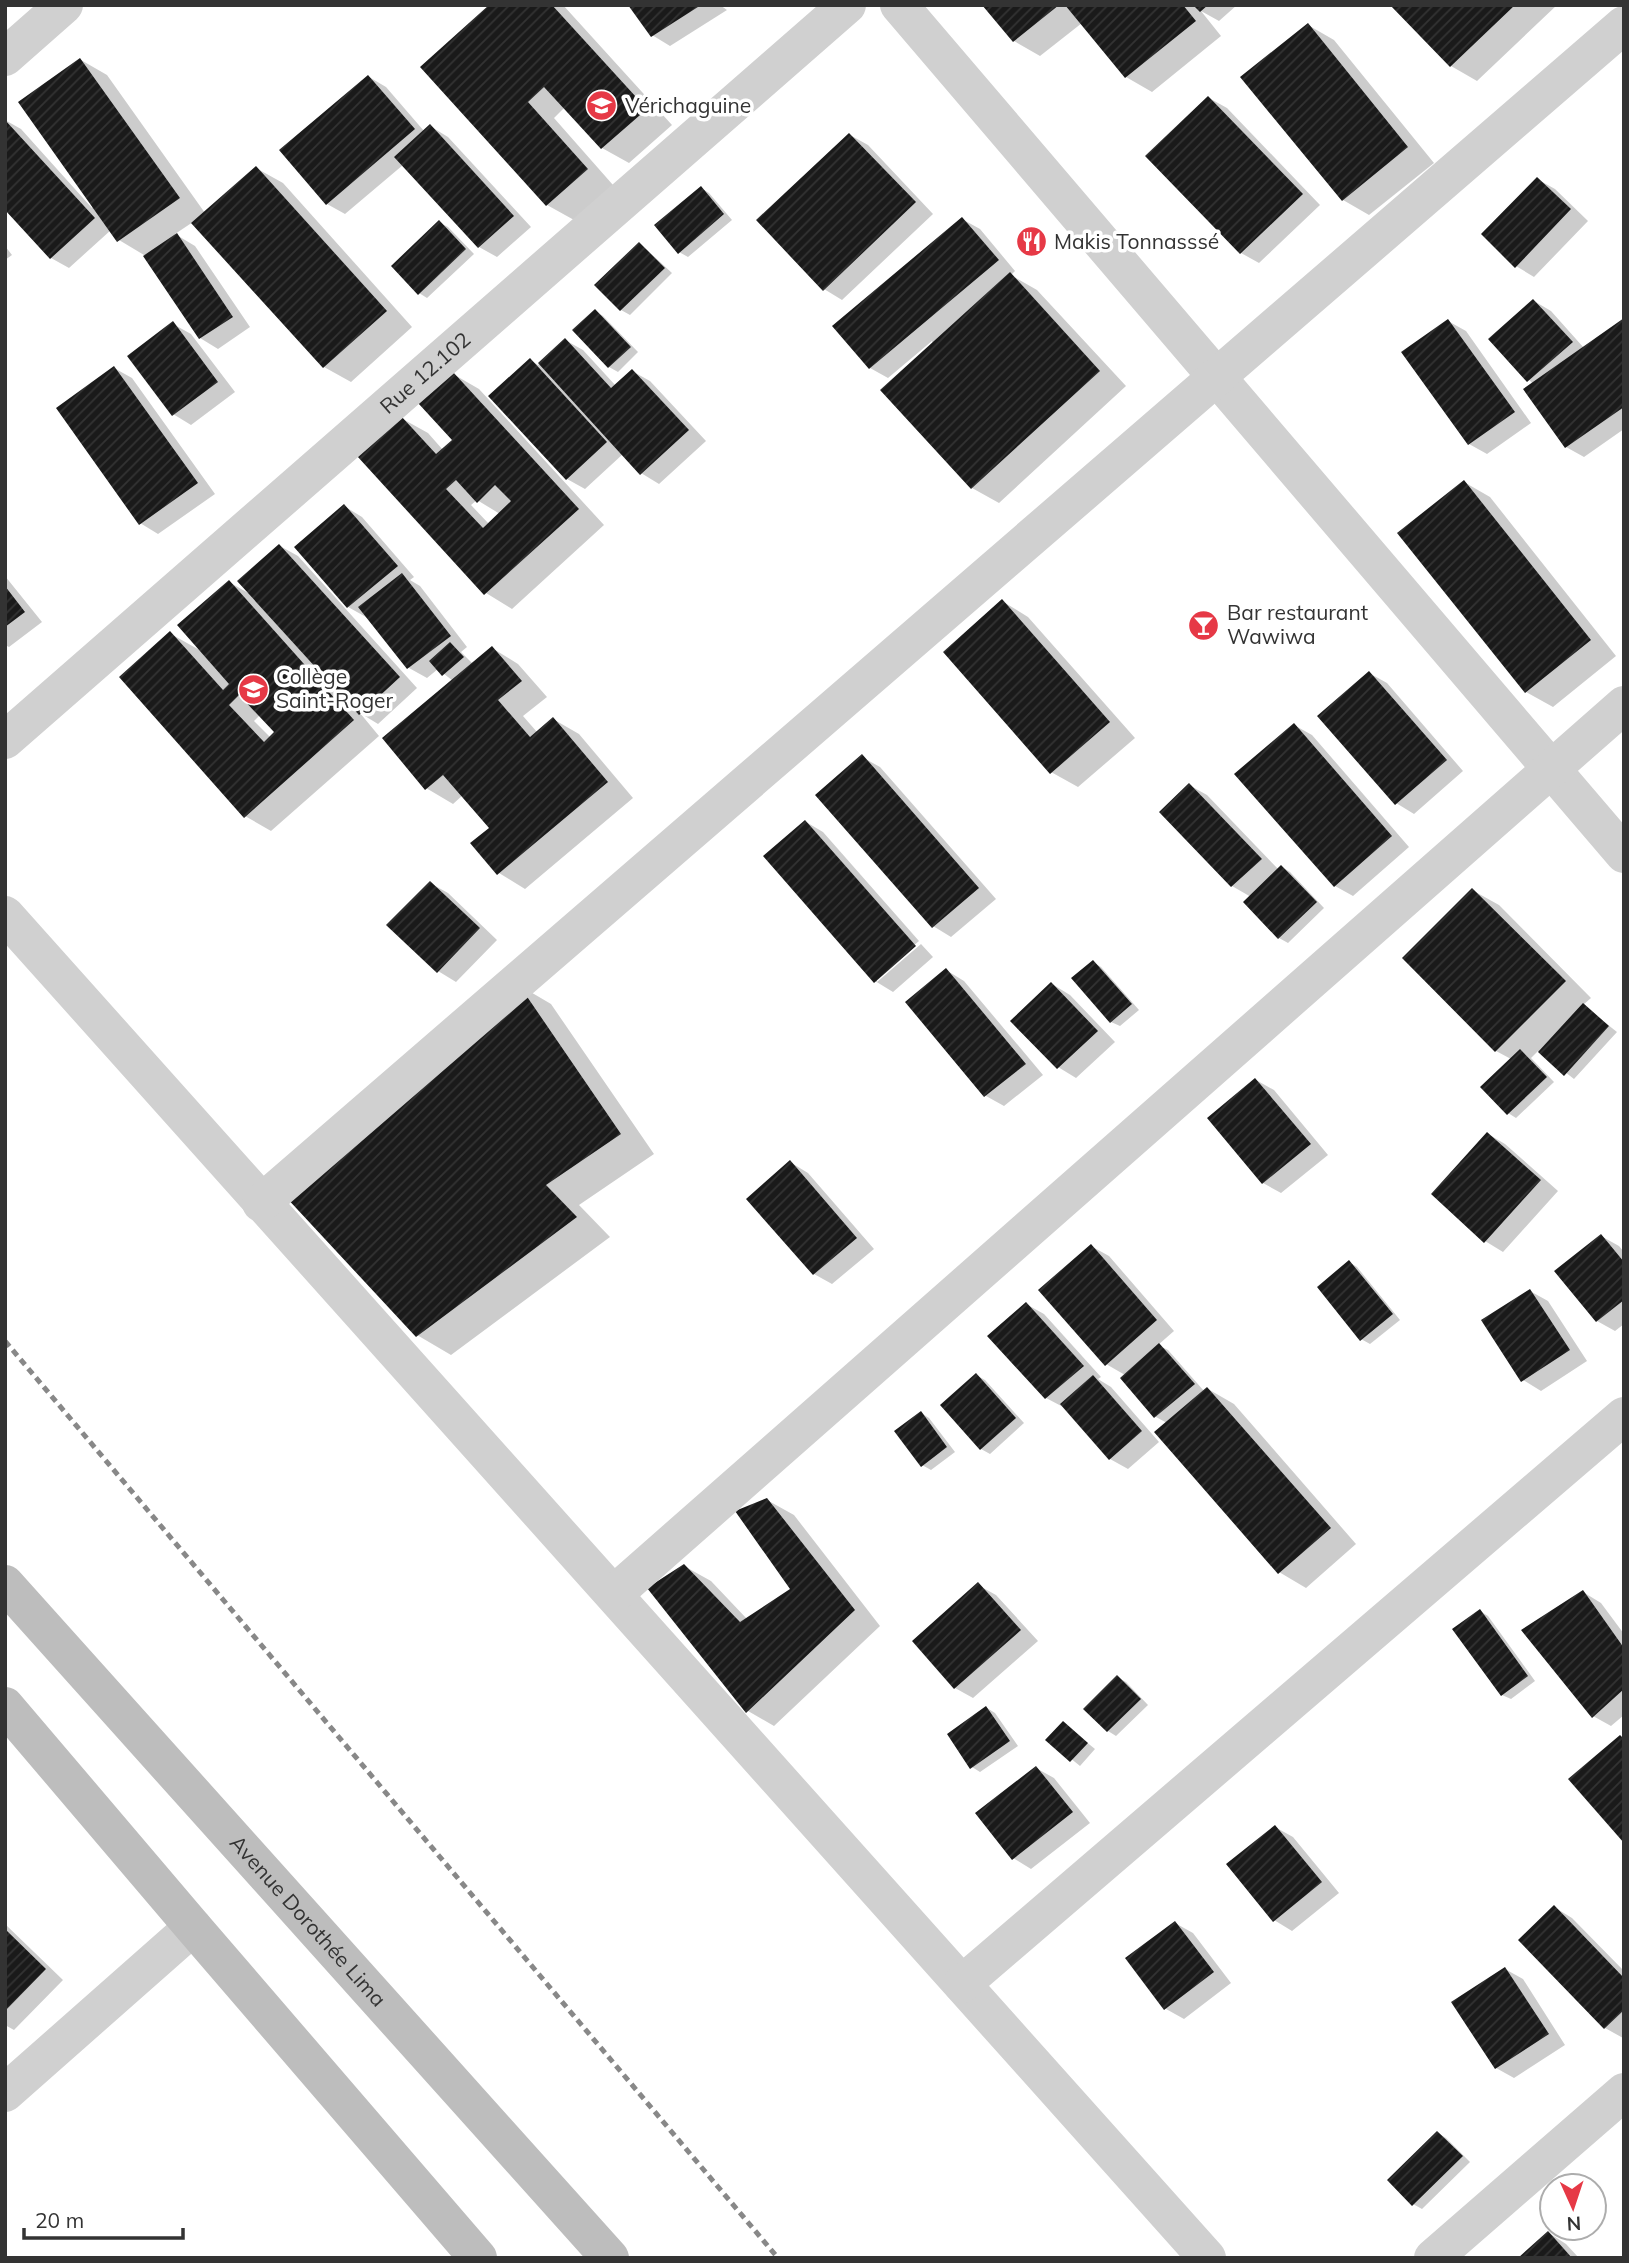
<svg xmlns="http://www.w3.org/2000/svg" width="1629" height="2263" viewBox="0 0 1629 2263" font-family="Mulish,sans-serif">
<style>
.shadow{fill:#0003;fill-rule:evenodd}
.building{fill:url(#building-hatch);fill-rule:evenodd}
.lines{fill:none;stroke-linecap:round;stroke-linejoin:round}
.minor{stroke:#d0d0d0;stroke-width:38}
.secondary{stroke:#bdbdbd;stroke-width:38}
.rail{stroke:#888;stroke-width:5;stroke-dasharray:7 5;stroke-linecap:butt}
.labels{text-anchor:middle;stroke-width:7;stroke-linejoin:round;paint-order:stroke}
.poi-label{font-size:21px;fill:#333;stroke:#fff;text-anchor:start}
.street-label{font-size:21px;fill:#333;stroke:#fff}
</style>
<defs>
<pattern id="building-hatch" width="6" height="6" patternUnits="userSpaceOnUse" patternTransform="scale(1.75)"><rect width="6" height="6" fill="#1a1a1a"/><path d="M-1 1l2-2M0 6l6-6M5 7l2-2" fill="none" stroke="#333"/></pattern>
</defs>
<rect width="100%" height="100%" fill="#fff"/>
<path class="shadow" d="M491,5H563L672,125L629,163L602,148L565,107L554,118L613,185L574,220L547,205Z
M630,5H720L727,10L670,46L652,35Z
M985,5H1237L1219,21L1201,11L1221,36L1152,92L1126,77L1082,23L1040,56L1014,41Z
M1393,5H1557L1477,81L1451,66Z
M1308,25L1334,40L1434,163L1369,215L1343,200Z
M81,60L107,75L205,213L256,168L283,183L412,327L351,382L324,367L193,222L175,234L195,246L250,327L218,349L200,338L144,255L119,240L111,230L69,268L51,258L5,207V120L21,129L92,208L94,206Z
M369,77L386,87L424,131L430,126L448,137L531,227L497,257L479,247L403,165L345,214L327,204Z
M1209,98L1227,108L1320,205L1259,263L1241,253Z
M850,135L868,145L933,214L842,300L824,289Z
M1537,179L1555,189L1588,221L1534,277L1516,266Z
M701,188L709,193L732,220L688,257L679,252Z
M962,219L980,229L1015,271L1011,275L1037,290L1126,386L999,503L972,488L932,341L888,378L870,368Z
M440,223L448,227L474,254L427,298L419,293Z
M639,245L647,250L672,273L630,315L621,310L597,285Z
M5,246L12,255L5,260Z
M1534,301L1551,311L1584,348L1624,320V429L1584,457L1566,447L1533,384L1490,339Z
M595,311L603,316L638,352L618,372L609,367Z
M1448,321L1466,331L1531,423L1487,454L1469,444Z
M173,324L191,334L235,392L191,425L173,414Z
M565,340L583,350L616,386L632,371L650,381L706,441L659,484L641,473L623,454L585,489L567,479L530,360L538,365Z
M114,368L132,378L215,494L158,534L140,523Z
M453,374L479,389L604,525L512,609L486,593L401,418L428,433L443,450L454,440ZM477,500L500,514L489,524L471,505Z
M1464,482L1490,497L1616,656L1553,707L1526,692Z
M344,506L362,517L414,577L410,580L420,586L467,647L461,652L473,664L492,648L518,664L547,697L523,716L537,732L553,719L579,734L633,798L525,889L499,873L491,828L463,795L453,804L426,788L453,681L438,669L427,678L409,668L366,617L348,607Z
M280,546L298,556L417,688L378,724L360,713L379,736L271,831L245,816L171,634L203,652L229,582L250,594ZM260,715L277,732L271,738L254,721Z
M5,576L42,622L9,647L5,645Z
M1002,601L1028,617L1135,738L1078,787L1051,772Z
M1369,673L1387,683L1463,771L1414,814L1396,803Z
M1294,725L1312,735L1409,847L1353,896L1335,886Z
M862,757L880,767L996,899L951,937L933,926Z
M1189,785L1207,795L1279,870L1282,867L1290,872L1324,908L1288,943L1279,938L1245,903L1251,897L1232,886L1161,812Z
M806,822L823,832L919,941L877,977V982L921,944L933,957L893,992L875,981Z
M430,883L448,893L497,940L456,982L438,971Z
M1472,890L1499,905L1591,998L1583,1005L1617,1032L1574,1079L1538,1051L1531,1058L1554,1082L1516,1118L1508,1113L1511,1059L1496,1051L1404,958Z
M1093,962L1101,967L1139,1010L1120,1026L1111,1022Z
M946,970L964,981L1043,1075L1004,1106L986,1096L907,1002Z
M517,984L551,1004L654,1154L579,1205L610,1237L451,1355L417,1335Z
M1052,984L1070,995L1115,1042L1076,1078L1058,1067Z
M1256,1080L1274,1090L1328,1155L1281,1193L1263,1183Z
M1488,1134L1505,1144L1558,1191L1503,1252L1485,1241Z
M790,1162L808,1173L874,1249L832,1284L814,1274L748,1199Z
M1601,1236L1619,1246L1624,1252V1324L1615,1331L1597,1321Z
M1091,1246L1109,1256L1174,1331L1158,1345L1168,1350L1204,1391L1208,1389L1234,1404L1356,1544L1306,1588L1279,1572L1167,1423L1156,1417L1122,1378L1125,1375L1106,1364Z
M1349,1262L1357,1267L1400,1320L1370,1344L1361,1339Z
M1530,1291L1548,1301L1587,1361L1541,1391L1523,1380Z
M1026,1304L1044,1314L1101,1377L1098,1379L1111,1387L1159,1442L1128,1469L1110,1459L1065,1408L1046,1398L990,1336Z
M976,1375L985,1380L1024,1423L990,1454L981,1449L942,1405Z
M921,1413L929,1418L955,1452L931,1470L922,1465Z
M767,1500L794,1515L880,1626L774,1726L748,1711L684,1566L711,1581L747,1619L793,1589Z
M978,1585L996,1595L1038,1641L973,1698L955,1688Z
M1583,1592L1601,1603L1624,1634V1715L1611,1726L1593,1716Z
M1480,1611L1488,1616L1535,1681L1511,1699L1502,1695Z
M1117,1677L1126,1682L1148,1705L1116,1736L1108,1731Z
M987,1708L995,1713L1018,1746L980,1772L972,1767Z
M1063,1723L1095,1749L1080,1766L1048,1740Z
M1036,1768L1054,1778L1090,1823L1031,1869L1013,1858Z
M1275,1827L1293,1837L1339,1893L1292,1931L1274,1920Z
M1554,1907L1572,1918L1624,1971L1623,2038L1605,2028Z
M1175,1923L1193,1933L1231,1983L1184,2019L1166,2009Z
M5,1924L63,1980L14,2030L5,2025Z
M1505,1969L1523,1979L1565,2045L1514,2078L1496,2068Z
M1438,2133L1446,2138L1470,2162L1422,2209L1413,2204Z
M1549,2233L1566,2244L1579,2258H1520Z"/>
<path class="building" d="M489,5H552L647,109L601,149L544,87L528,102L588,169L546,206L420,67Z
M628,5H701L651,37Z
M982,5H1059L1013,42Z
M1065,5H1183L1196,21L1125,78Z
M1193,5H1208L1200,12Z
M1390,5H1515L1450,67Z
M1308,23L1408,147L1342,201L1240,77Z
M80,58L180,198L117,242L18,102Z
M368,75L415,129L326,205L279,150Z
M1208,96L1303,194L1240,254L1145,156Z
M5,120L95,218L50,259L5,210Z
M430,124L514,216L478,248L394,157Z
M849,133L916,202L823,291L756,220Z
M256,166L387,311L323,368L191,223Z
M1537,177L1571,209L1515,268L1481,234Z
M701,186L724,214L678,254L654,225Z
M962,217L999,260L869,369L832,326Z
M439,220L466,249L418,295L391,266Z
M177,233L233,317L199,339L143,256Z
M639,242L665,268L620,311L594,285Z
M1010,272L1100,371L971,489L880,390Z
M1533,299L1573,342L1527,382L1488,339Z
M595,309L631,347L608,368L572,330Z
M1624,318V407L1565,448L1523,389Z
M1448,319L1515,412L1468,445L1401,352Z
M173,321L218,382L172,416L127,356Z
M565,338L611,388L632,369L689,430L640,475L538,363Z
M530,358L607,442L566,480L488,396Z
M114,366L198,483L139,525L56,408Z
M453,372L579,509L484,595L357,456L401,416L436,454L452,440L418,403ZM456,480L477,503L495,485L511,501L483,528L446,489Z
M1464,480L1591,640L1525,693L1397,533Z
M344,504L398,566L347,608L294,547Z
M279,544L400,677L359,715L237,581Z
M402,573L451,636L407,669L358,607Z
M229,580L354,720L244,818L119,677L170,631L223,690L229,684L177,625ZM239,695L274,732L264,742L229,705Z
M5,586L25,612L5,627Z
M1002,599L1110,722L1050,774L943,652Z
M450,642L464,657L442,676L429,661Z
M492,646L522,681L498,700L530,737L553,717L608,782L497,875L470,843L489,828L443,775L425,790L382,738Z
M1369,671L1447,760L1395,805L1317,716Z
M1294,723L1392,836L1334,887L1234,774Z
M862,754L979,888L932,928L815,795Z
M1189,783L1262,859L1231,887L1159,812Z
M805,820L916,946L874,983L763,856Z
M1281,865L1317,902L1278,939L1243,902Z
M430,881L480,928L437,973L386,925Z
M1472,888L1566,981L1495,1052L1402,958Z
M1093,960L1132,1004L1110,1023L1071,978Z
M946,968L1026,1064L984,1097L905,1002Z
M517,982L621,1134L546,1185L577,1217L416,1337L284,1195Z
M1051,982L1098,1031L1057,1069L1010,1021Z
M1583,1003L1609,1026L1564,1076L1538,1052Z
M1520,1049L1547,1077L1507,1115L1480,1087Z
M1255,1078L1311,1144L1262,1184L1207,1118Z
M1487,1132L1541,1180L1484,1243L1431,1194Z
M790,1160L857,1238L813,1275L746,1199Z
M1601,1234L1624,1262V1300L1596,1322L1554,1271Z
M1091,1244L1157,1320L1105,1366L1038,1290Z
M1349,1260L1393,1314L1360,1341L1317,1287Z
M1530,1289L1570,1350L1521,1382L1481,1320Z
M1026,1302L1084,1366L1045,1399L987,1336Z
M1159,1343L1195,1384L1154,1418L1120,1378Z
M976,1373L1016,1418L980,1450L940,1405Z
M1093,1375L1142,1431L1109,1460L1060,1404Z
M1207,1387L1331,1528L1278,1574L1154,1432Z
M921,1411L947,1447L921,1467L894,1431Z
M767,1498L855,1610L746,1713L647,1588L684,1564L740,1622L790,1589L735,1511Z
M978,1582L1021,1630L954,1689L912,1641Z
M1583,1590L1624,1648V1689L1592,1718L1521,1630Z
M1480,1609L1528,1676L1501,1696L1452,1629Z
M1117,1675L1141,1699L1107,1732L1083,1709Z
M986,1706L1010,1741L970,1769L947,1734Z
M1063,1721L1088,1743L1070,1762L1045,1740Z
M1620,1735L1624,1739V1843L1568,1779Z
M1036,1766L1073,1812L1012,1860L975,1813Z
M1275,1825L1322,1882L1273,1922L1226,1864Z
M1554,1905L1624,1978V2010L1604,2029L1518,1940Z
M1175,1921L1214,1972L1164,2010L1125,1958Z
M5,1929L46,1969L5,2011Z
M1505,1967L1549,2034L1495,2069L1451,2002Z
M1437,2131L1463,2156L1412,2206L1387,2180Z
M1548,2231L1572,2258H1518Z"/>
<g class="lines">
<g class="minor">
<path d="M899,5L1624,854"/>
<path d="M5,57L64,5"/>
<path id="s1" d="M5,740L847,5"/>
<path d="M5,915L1207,2258"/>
<path d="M261,1203L1624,25"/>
<path d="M614,1594L1624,705"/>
<path d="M962,1984L1624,1416"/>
<path d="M5,2093L193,1927"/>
<path d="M1433,2258L1624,2092"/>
</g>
<g class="secondary">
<path id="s2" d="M5,1584L610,2258"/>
<path d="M5,1706L193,1927L478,2258"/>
</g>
<path class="rail" d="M5,1341L778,2258"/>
</g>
<defs>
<symbol id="university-disc" viewBox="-11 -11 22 22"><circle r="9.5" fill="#e63946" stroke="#fff"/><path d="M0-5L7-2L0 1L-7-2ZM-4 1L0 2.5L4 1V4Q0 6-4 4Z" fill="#fff"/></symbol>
<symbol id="restaurant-disc" viewBox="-11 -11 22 22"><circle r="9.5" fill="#e63946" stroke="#fff"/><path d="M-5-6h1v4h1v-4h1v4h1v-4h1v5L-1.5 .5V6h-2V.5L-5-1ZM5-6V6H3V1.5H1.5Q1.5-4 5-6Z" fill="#fff"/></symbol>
<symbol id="bar-disc" viewBox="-11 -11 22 22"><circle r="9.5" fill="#e63946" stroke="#fff"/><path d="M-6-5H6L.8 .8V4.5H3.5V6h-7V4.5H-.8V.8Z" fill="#fff"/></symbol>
<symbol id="school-disc" viewBox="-11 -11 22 22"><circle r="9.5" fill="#e63946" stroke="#fff"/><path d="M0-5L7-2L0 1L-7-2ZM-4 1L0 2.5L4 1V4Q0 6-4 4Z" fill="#fff"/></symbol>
</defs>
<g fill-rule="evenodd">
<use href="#university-disc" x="584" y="88" width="35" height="35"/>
<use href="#restaurant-disc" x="1014" y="224" width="35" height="35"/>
<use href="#bar-disc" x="1186" y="608" width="35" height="35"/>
<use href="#school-disc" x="236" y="672" width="35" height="35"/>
</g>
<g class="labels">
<g class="poi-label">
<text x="625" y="113">Vérichaguine</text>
<text x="1054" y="249">Makis Tonnasssé</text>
<text x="1227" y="620">Bar restaurant<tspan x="1227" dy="24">Wawiwa</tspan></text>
<text x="276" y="684">Collège<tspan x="276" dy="24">Saint-Roger</tspan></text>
</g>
<g class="street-label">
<text dy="7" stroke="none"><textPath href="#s1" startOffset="558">Rue 12.102</textPath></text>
<text dy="7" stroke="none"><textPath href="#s2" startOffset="453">Avenue Dorothée Lima</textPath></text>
</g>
</g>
<rect width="1629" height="2263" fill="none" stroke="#333333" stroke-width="14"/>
<g transform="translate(1573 2207) rotate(177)"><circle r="33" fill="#ffffff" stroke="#adadad" stroke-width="2"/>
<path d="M0-5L12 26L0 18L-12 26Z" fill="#e63946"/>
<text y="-10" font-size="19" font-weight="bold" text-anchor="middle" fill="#333333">N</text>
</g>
<path d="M24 2228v10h159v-10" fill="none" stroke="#333333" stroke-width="3.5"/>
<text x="35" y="2228" font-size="21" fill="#333333" stroke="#ffffff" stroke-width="5" paint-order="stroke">20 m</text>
</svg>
